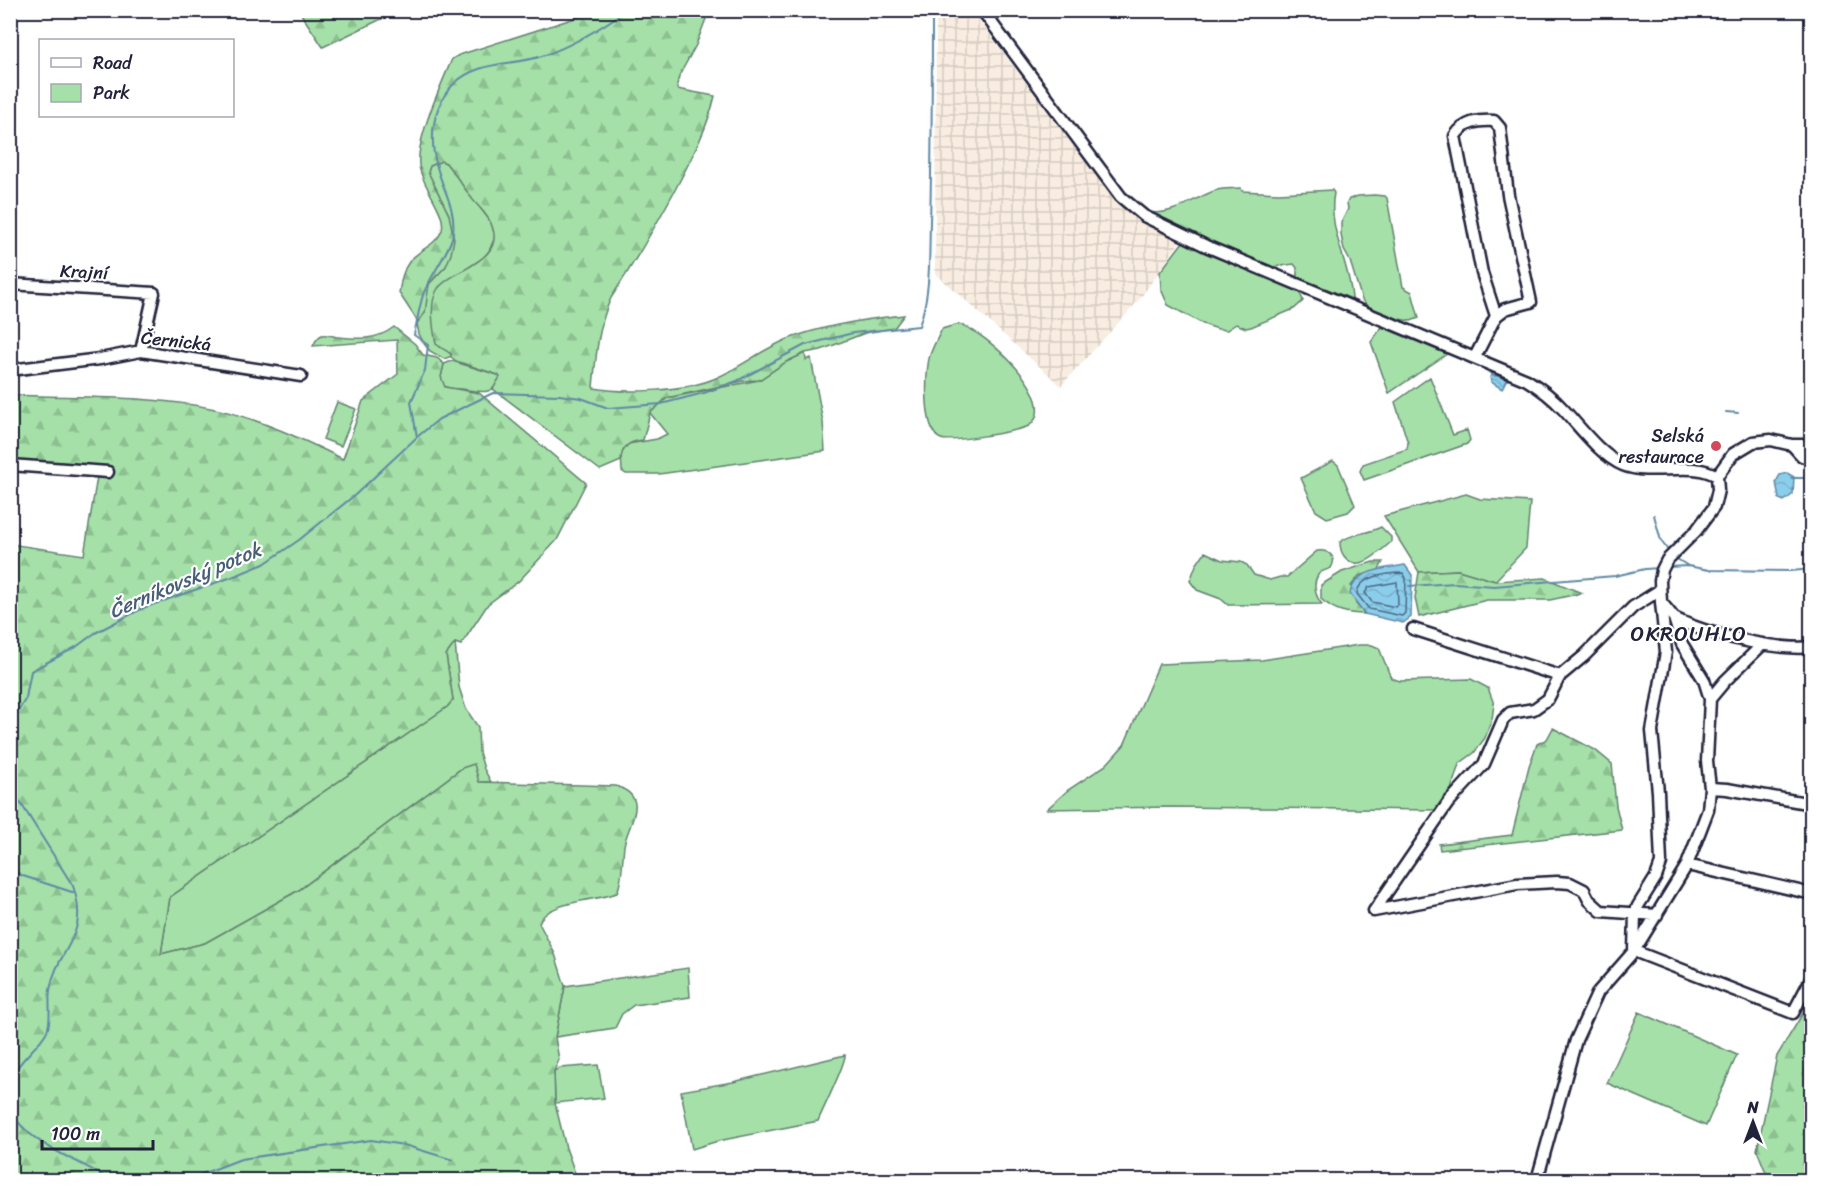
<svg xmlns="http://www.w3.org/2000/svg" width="1822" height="1191" viewBox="0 0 1822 1191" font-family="Sriracha,sans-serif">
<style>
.industrial{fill:url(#industrial-grid)}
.green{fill:#a4e0a7;stroke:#638171;stroke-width:1.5}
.forest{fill:url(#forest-firs);stroke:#638171;stroke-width:1.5}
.water{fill:url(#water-waves);stroke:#6189a5;stroke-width:1.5}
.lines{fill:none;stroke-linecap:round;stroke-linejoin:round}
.shore{stroke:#4c6782;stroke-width:1.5}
.stream{stroke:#6189a5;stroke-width:2}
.minor-casing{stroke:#22223b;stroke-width:15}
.minor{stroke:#fff;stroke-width:10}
.poi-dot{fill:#d1495b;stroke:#fff;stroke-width:2}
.labels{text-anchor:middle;stroke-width:4.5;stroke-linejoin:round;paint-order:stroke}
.street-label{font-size:18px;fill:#22223b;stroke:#fff}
.poi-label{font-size:18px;fill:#22223b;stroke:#fff;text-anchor:end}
.water-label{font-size:20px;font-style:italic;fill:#475e79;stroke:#fff}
.quarter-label{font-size:21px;letter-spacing:1.5px;fill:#22223b;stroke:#fff}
</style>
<defs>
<pattern id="industrial-grid" width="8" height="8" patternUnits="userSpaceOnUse" patternTransform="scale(1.5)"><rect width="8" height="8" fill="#f8ede0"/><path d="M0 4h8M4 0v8" fill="none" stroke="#d4cbc1"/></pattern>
<pattern id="forest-firs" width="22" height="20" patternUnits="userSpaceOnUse" patternTransform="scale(1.5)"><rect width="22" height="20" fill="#a4e0a7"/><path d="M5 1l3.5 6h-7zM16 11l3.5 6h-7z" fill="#8dc091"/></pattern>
<pattern id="water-waves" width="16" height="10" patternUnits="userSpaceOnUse" patternTransform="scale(1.5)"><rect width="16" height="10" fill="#8bceec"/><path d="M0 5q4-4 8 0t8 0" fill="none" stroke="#78b1cb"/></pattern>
</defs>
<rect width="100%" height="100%" fill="#fff"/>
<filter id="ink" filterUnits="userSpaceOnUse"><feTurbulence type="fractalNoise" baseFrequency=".0167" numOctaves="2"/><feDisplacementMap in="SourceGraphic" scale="12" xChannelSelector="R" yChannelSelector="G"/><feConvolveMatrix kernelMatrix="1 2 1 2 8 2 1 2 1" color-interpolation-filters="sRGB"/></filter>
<g filter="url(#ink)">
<path class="industrial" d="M936,11H972L1075,148L1121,202L1149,225L1182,239L1139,300L1061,386L935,273Z"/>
<path class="green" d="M441,161L446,163L491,222L495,237L489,251L483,258L439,287L440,347L448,351L452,356L444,359L430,351L425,345L419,334L417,324L429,284L446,266L449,215L428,172L430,166Z
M1241,188L1242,191L1279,193L1332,190L1334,193C1327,229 1350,263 1352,299L1297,277V268L1294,264L1272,267L1157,219L1149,212C1172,217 1195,197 1217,190C1225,188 1233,189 1241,188Z
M1374,195L1385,196L1387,198L1403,287L1412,292L1419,318L1411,321L1399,319L1367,306L1362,300L1350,261L1344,250L1341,235V223L1348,209L1347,203L1349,199L1358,196Z
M1183,242L1296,289L1300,292L1303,301L1294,309L1251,327L1246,328L1236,324L1227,330L1218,329L1203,324L1168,305L1161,289L1160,272Z
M959,324C985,331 1063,401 1029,426C1017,431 952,443 941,439C923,433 925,370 930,355C933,346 938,337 942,329Z
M1382,327L1447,354L1389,393L1371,342Z
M805,353L806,360L811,358L823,422L825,451L659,474H626L622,471L621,454L628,444L657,439L667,434L650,413L667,398L759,380L786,362Z
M452,361L498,375L500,377C494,398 478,391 462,389C454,388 449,390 443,385L441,377L444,364Z
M1430,377L1453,435L1467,430L1470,440L1467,444L1364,480L1360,471L1363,464L1407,449L1408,443L1395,402Z
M337,402L356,409L341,446L323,439Z
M1333,461L1338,465L1355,505L1348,512L1327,518L1316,511L1301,478Z
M1466,494L1480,499L1530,502L1526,548L1495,581L1458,570L1419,572L1384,516Z
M1381,527L1391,537V542C1379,552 1358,575 1344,556C1341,552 1340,548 1340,542C1351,533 1368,534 1381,527Z
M1317,551C1328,549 1338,557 1331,568C1327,570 1320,571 1318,575C1312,584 1316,598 1322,604L1228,605L1221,599L1197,590L1190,581L1196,565L1205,552L1222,560L1241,562L1247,565L1254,575L1270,580L1280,577H1287Z
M455,642L459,687L466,709L478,727L479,752L484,769L491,782H479L462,768L299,890L205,943L161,954L170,897L447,707L453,700L446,655Z
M1359,645H1372L1379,648L1391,678L1400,681L1471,679L1488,688L1494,704L1492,719L1485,738L1474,753L1459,764L1451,790L1436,810L1170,807L1047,809L1068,790L1106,765L1124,745L1159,664L1262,660Z
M688,968L690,997L634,1005L622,1014L615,1028L555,1037L565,986Z
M1639,1012L1737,1055L1706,1126L1607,1083Z
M845,1055C846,1063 823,1109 818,1121L718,1141L692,1149L681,1091L733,1082Z
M598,1065L604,1098L555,1103L554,1071L560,1068Z"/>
<path class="forest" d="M398,11L323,47L299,11L398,10Z
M709,11L696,45L679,76L677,85L678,89L682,90L715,96C707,130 691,159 675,190C655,227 634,263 611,298C598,326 596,356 593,387L594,388C625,394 687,391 716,378C741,367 763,349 788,339C825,325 865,319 904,315L894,328L865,333L821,350L805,353L786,362L759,380L743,381L667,398L650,413L643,440C629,441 621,447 621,461L600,470L493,389L500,377L498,375L456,361L451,357V354L436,344C433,328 429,304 437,290C449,270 506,262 492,226C489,216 480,208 473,200C464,188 456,175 446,163L441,161L430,166L428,172L449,215L454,239L451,254L446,266L429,284L425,313L418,322L399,293C401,282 402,271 409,262C418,250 437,245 442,230C447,212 421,186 419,165C416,139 441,85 452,59L459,55L597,11Z
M394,327L415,344L423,355L437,358L444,364L441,377L445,387L479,393L586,483L557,540L519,581L488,604L461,645L455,643L446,655L453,700L447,707L170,897L161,954L205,943L299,890L462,768L474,764L479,782L616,786C652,798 627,825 624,846C622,862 623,879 617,893C597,901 546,901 539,923L555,954L565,986L555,1037L559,1060L554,1071L555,1103L566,1148L575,1173L563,1176L565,1180H17L11,1175L10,544L84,555L98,471L11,460V395C78,398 150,395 215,409C260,419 302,439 343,459L363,401L398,374L397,340L313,346C315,342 317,337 322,335C326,334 333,336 337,337C357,339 376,341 394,327Z
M1373,562H1383L1378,571L1359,576L1351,586L1356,604L1365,614C1348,614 1334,611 1321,599V585L1342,572Z
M1458,570L1495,581L1545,578L1582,593L1550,600H1487L1419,617L1415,598L1419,572Z
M1553,728L1595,750L1612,764L1616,806L1622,830L1440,850L1439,844L1512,835L1529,766L1537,744L1547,739Z
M1811,1000V1180H1769L1757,1150L1777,1056Z"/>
<path class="water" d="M1493,375L1508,379L1502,389L1491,382L1490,377Z
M1787,473L1794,477L1793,494L1784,501L1779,499L1776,482L1780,475Z
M1405,565L1412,575L1411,617L1403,623L1365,614L1350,594C1354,569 1385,569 1405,565Z"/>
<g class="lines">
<path class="shore" d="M1403,573L1406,578L1405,613L1402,616L1369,609L1357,594C1358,576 1389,573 1403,573Z
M1397,582L1398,604L1396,607L1372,602L1365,593L1369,587Z"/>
<path class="stream" d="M1482,367L1494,376
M1726,412L1738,413
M417,437L439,419L493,393L559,395L581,398L608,408L661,404L704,393L737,381L805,345L853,333L919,326C931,293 929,257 930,222C932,151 932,81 932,10
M1791,478H1812
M1654,515L1661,541L1670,553
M1674,557L1688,566L1709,570L1791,571L1812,569
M1668,567L1688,566
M1409,586L1455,583L1494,586L1615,576L1645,569L1660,568
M10,725L26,698L31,671L76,647L95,633L143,608L232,577L264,564L299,540L355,495L417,437L411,402L425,370L428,345L414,335C417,322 419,308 423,295C429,278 452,248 453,233C456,208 443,190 437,167C426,128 437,83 479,69C499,62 522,63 542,56C572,46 600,29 626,10
M10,781L15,794L73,886C91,938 57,947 50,990C48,1002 52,1021 47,1031C36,1051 17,1059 10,1084
M10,869L23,876L75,893
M10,1110C30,1147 77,1158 110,1180
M186,1180L241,1159L371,1140L404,1145L453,1160"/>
<defs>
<path id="minor" d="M982,10L1121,197L1144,216L1206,246L1527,380C1540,388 1552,397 1563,409C1579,426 1601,456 1623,465C1653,477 1690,460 1717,476L1718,490L1714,507L1696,531L1667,560L1662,570L1660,581L1661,602L1674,618L1682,644L1704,680L1710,699L1707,761L1710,788L1708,810L1687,865L1634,951L1598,992L1576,1040L1537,1180
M10,284L154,293L141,351
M1475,357L1496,316L1505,309L1531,302L1508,195L1500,128L1494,121C1478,120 1464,122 1455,136L1482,273L1496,316
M10,370L100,359L141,351L301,376
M1792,445L1802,456L1812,459
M10,465L108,472
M1717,476L1733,454L1753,442L1771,440L1792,445H1812
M1661,602L1666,652L1652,731L1658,792L1661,863L1656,877L1638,906L1635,913L1634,951L1793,1013L1812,977
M1674,618C1706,634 1776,651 1812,647
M1413,629L1560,676L1584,656L1633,607L1660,590
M1710,699L1725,681L1763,644
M1710,788L1727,789L1812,804
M1687,865L1812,894
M1374,911L1448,803L1484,764L1503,720L1510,713L1534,709L1548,699L1560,676
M1374,911L1517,884L1557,882L1570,883L1584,890L1589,900L1601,911L1657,915"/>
</defs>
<use href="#minor" class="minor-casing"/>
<use href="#minor" class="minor"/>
</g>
</g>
<circle class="poi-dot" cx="1716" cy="446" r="6"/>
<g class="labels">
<g class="street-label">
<text transform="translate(84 272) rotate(3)" y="6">Krajní</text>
<text transform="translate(176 341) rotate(6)" y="6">Černická</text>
</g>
<g class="poi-label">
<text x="1704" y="442">Selská<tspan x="1704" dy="21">restaurace</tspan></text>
</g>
<g class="water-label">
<text transform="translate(185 580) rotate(-23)" y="7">Černíkovský potok</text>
</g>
<g class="quarter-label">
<text x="1689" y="641">OKROUHLO</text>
</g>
</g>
<rect width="1822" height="1191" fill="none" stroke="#fff" stroke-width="36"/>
<rect x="18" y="18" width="1786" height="1155" fill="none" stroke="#22223b" stroke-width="2" filter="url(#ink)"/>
<rect x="39" y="39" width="195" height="78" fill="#ffffff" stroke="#a7a7b1" stroke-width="1.5"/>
<rect x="51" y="58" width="30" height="9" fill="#ffffff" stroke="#a7a7b1" stroke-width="1.5"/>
<text x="93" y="69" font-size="18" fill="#22223b">Road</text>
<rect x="51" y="84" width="30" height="18" fill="#a4e0a7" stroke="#a7a7b1" stroke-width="1.5"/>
<text x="93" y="99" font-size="18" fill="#22223b">Park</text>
<g transform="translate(1753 1122)" stroke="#ffffff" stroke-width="4.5" paint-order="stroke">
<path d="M0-4.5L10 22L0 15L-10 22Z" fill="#22223b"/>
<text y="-9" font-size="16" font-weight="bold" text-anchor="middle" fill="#22223b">N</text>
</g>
<path d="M42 1140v9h111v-9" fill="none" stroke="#22223b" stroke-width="3"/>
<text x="51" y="1140" font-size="18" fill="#22223b" stroke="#ffffff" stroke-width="4.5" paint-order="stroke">100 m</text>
</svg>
